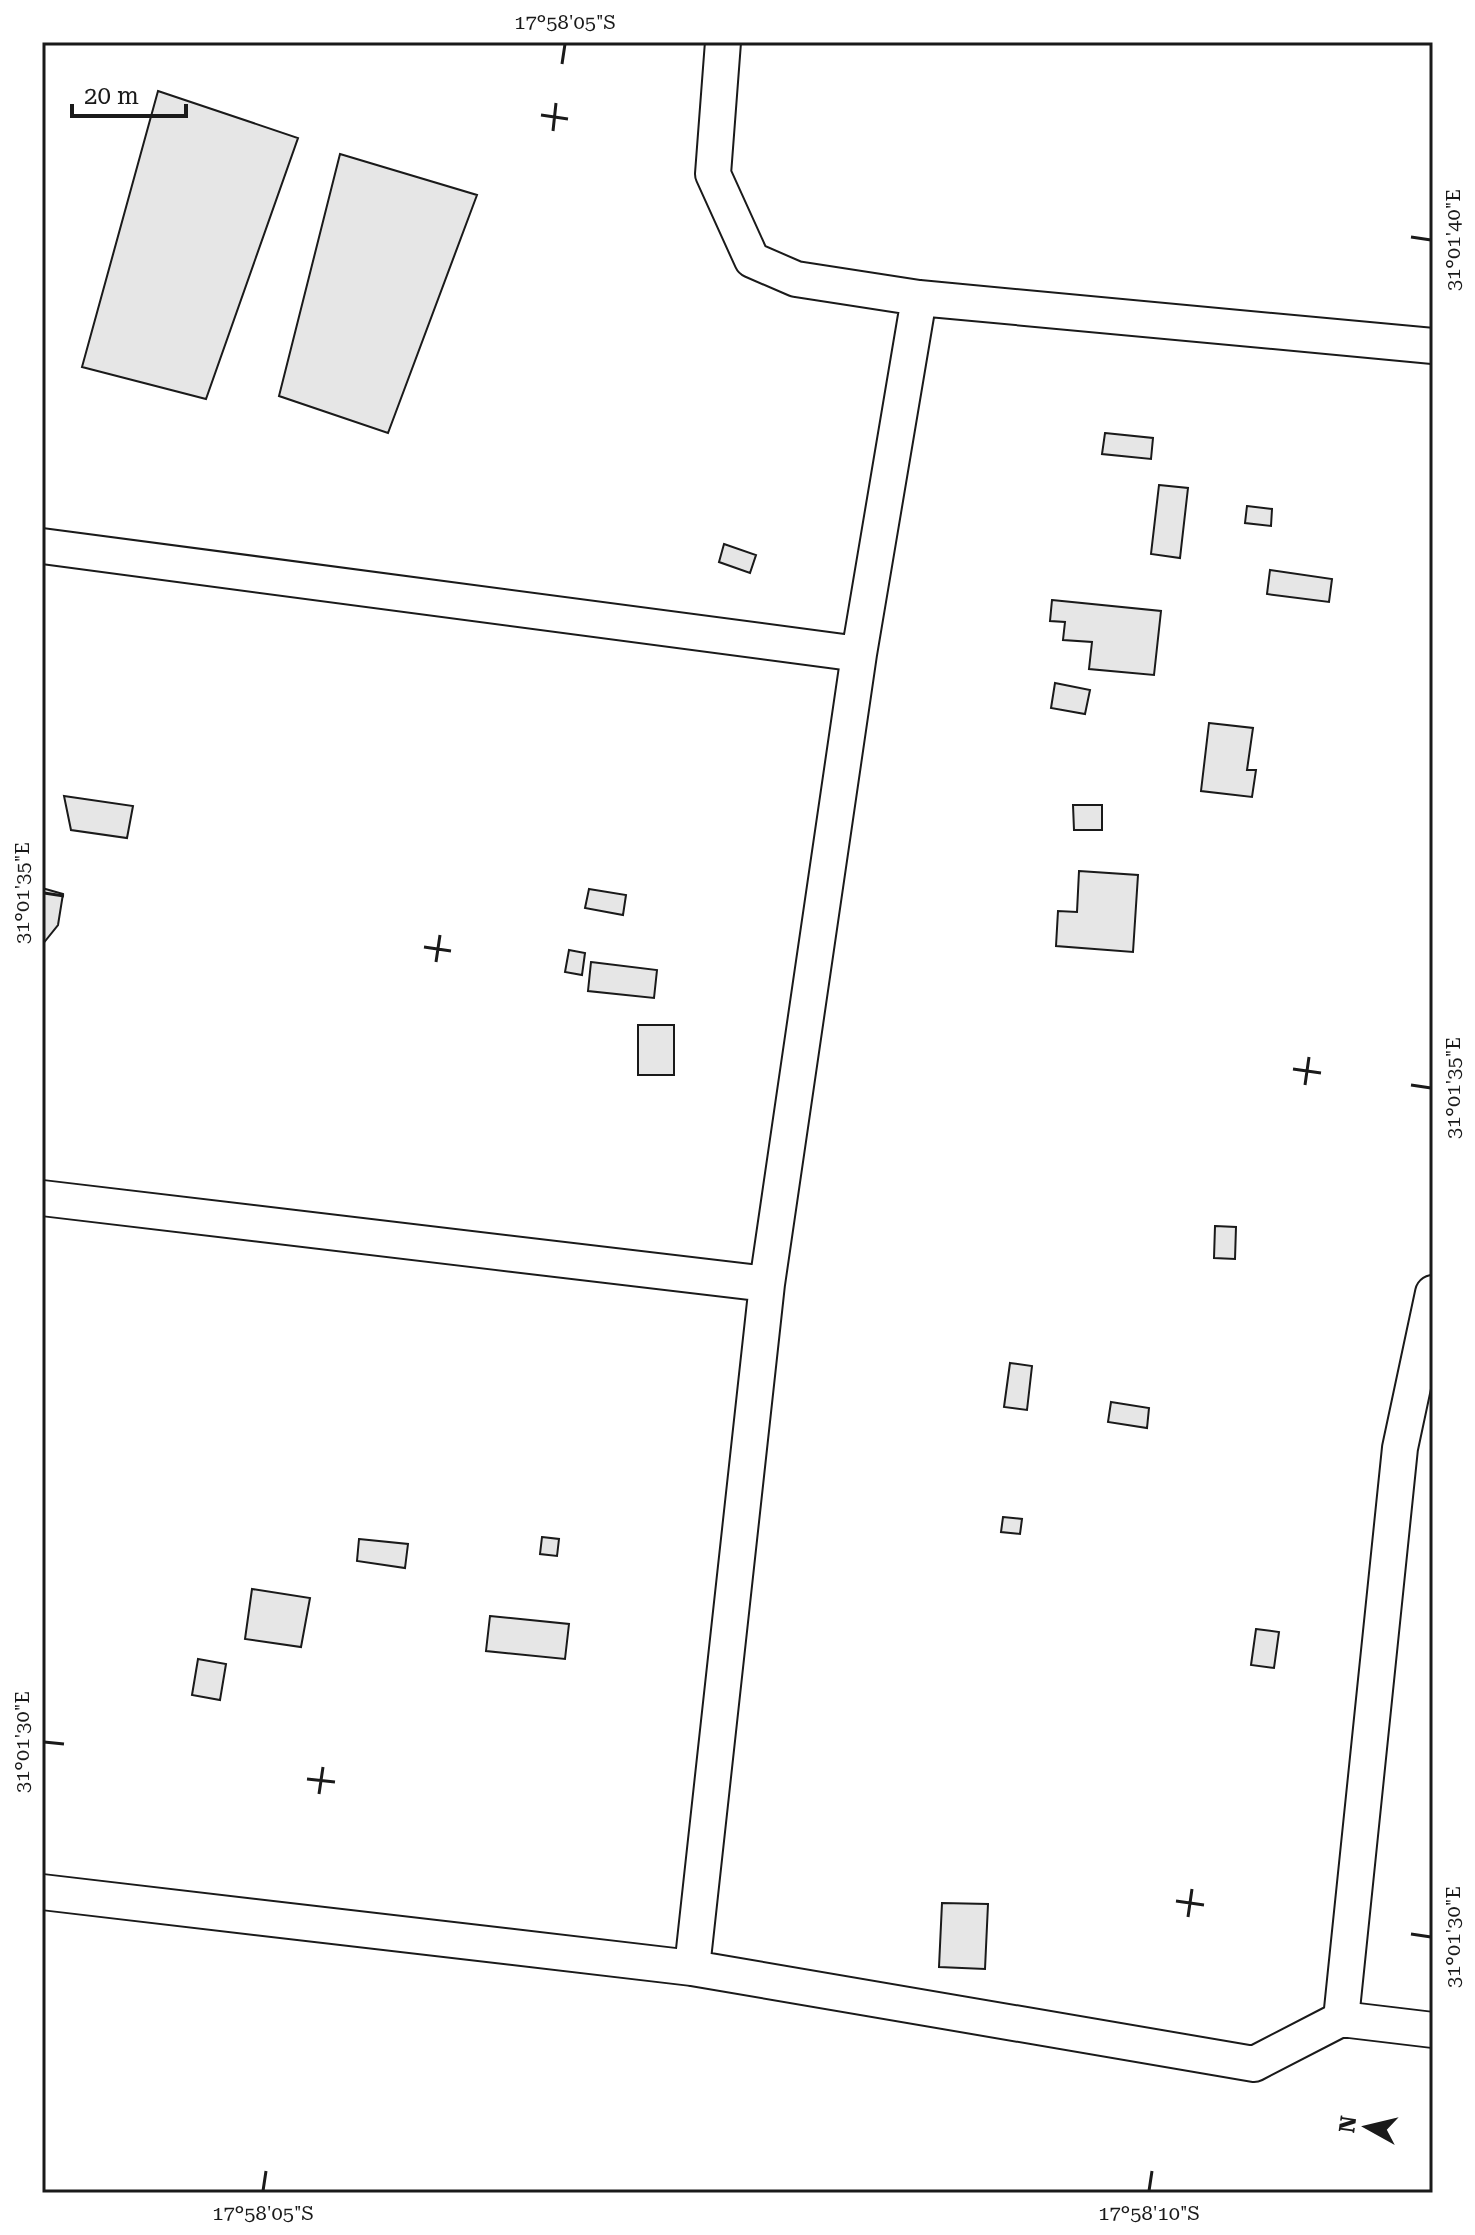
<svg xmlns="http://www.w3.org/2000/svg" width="1475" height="2235" viewBox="0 0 1475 2235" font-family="'Roboto Serif',serif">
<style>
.building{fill:#e6e6e6;stroke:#1a1a1a;stroke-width:2}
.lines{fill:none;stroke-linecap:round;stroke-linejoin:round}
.street-casing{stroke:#1a1a1a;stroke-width:38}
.street{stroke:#fff;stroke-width:34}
.ticks{fill:none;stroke:#1a1a1a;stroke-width:3}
.neatline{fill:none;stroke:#1a1a1a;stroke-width:3}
.ticks-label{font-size:20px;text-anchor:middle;fill:#1a1a1a}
</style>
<rect width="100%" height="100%" fill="#fff"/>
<path class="building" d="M158,91L298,138L206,399L82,367Z
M340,154L477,195L388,433L279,396Z
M1105,433L1153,438L1151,459L1102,454Z
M1159,485L1188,488L1180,558L1151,554Z
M1247,506L1272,509L1271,526L1245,523Z
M724,544L756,555L750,573L719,562Z
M1270,570L1332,579L1329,602L1267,594Z
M1052,600L1161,611L1154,675L1089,669L1092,642L1063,640L1065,622L1050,621Z
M1055,683L1090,690L1085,714L1051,708Z
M1209,723L1253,728L1247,770H1256L1252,797L1201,791Z
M64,796L133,806L127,838L71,830Z
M1073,805H1102V830H1074Z
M1079,871L1138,875L1133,952L1056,946L1058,911L1077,912Z
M42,888L63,894L58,925L42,945Z
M589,889L626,895L623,915L585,908Z
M569,950L585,953L582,975L565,972Z
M591,962L657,970L654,998L588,991Z
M638,1025H674V1075H638Z
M1215,1226L1236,1227L1235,1259L1214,1258Z
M1010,1363L1032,1366L1027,1410L1004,1407Z
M1111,1402L1149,1408L1147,1428L1108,1422Z
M1003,1517L1022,1519L1020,1534L1001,1532Z
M542,1537L559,1539L557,1556L540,1554Z
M359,1539L408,1544L405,1568L357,1561Z
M252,1589L310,1598L301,1647L245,1639Z
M490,1616L569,1624L565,1659L486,1651Z
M1256,1629L1279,1632L1274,1668L1251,1665Z
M198,1659L226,1664L220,1700L192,1695Z
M942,1903L988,1904L985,1969L939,1967Z"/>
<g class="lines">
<defs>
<path id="street" d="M723,42L713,174L752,260L796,279L919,298L1433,346
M42,546L859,654
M42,1198L767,1284
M42,1892L692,1968L1254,2064L1341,2019L1400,1448L1433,1293
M692,1968L767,1284L859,654L919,298
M1341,2019L1433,2030"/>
</defs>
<use href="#street" class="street-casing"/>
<use href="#street" class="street"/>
</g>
<path class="ticks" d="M562,64L565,44M541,115L568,119M553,131L556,103M1411,237L1431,240M44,893L64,896M424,947L451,951M436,962L440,935M1293,1069L1321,1073M1305,1085L1309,1057M1411,1085L1431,1088M44,1742L64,1744M307,1779L335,1782M319,1794L323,1767M1176,1901L1204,1905M1188,1917L1192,1889M1411,1934L1431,1937M263,2191L266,2171M1149,2191L1152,2171"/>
<rect width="1475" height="2235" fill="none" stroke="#ffffff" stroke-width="88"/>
<g transform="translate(1367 2127) rotate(278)" stroke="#ffffff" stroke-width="6" paint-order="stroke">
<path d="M0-6L14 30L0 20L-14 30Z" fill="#1a1a1a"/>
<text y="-12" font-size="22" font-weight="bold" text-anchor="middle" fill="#1a1a1a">N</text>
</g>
<path d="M72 104v12h114v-12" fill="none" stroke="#1a1a1a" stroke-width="4"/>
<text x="84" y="104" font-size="24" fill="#1a1a1a" stroke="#ffffff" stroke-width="6" paint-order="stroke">20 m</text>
<rect x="44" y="44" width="1387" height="2147" class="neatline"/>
<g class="ticks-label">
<text x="565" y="29">17°58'05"S</text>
<text transform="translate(1453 240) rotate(-90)" y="7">31°01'40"E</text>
<text transform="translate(22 893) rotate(-90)" y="7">31°01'35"E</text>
<text transform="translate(1453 1088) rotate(-90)" y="7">31°01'35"E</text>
<text transform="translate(22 1742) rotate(-90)" y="7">31°01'30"E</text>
<text transform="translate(1453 1937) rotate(-90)" y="7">31°01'30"E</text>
<text x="263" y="2220">17°58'05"S</text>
<text x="1149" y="2220">17°58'10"S</text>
</g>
</svg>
